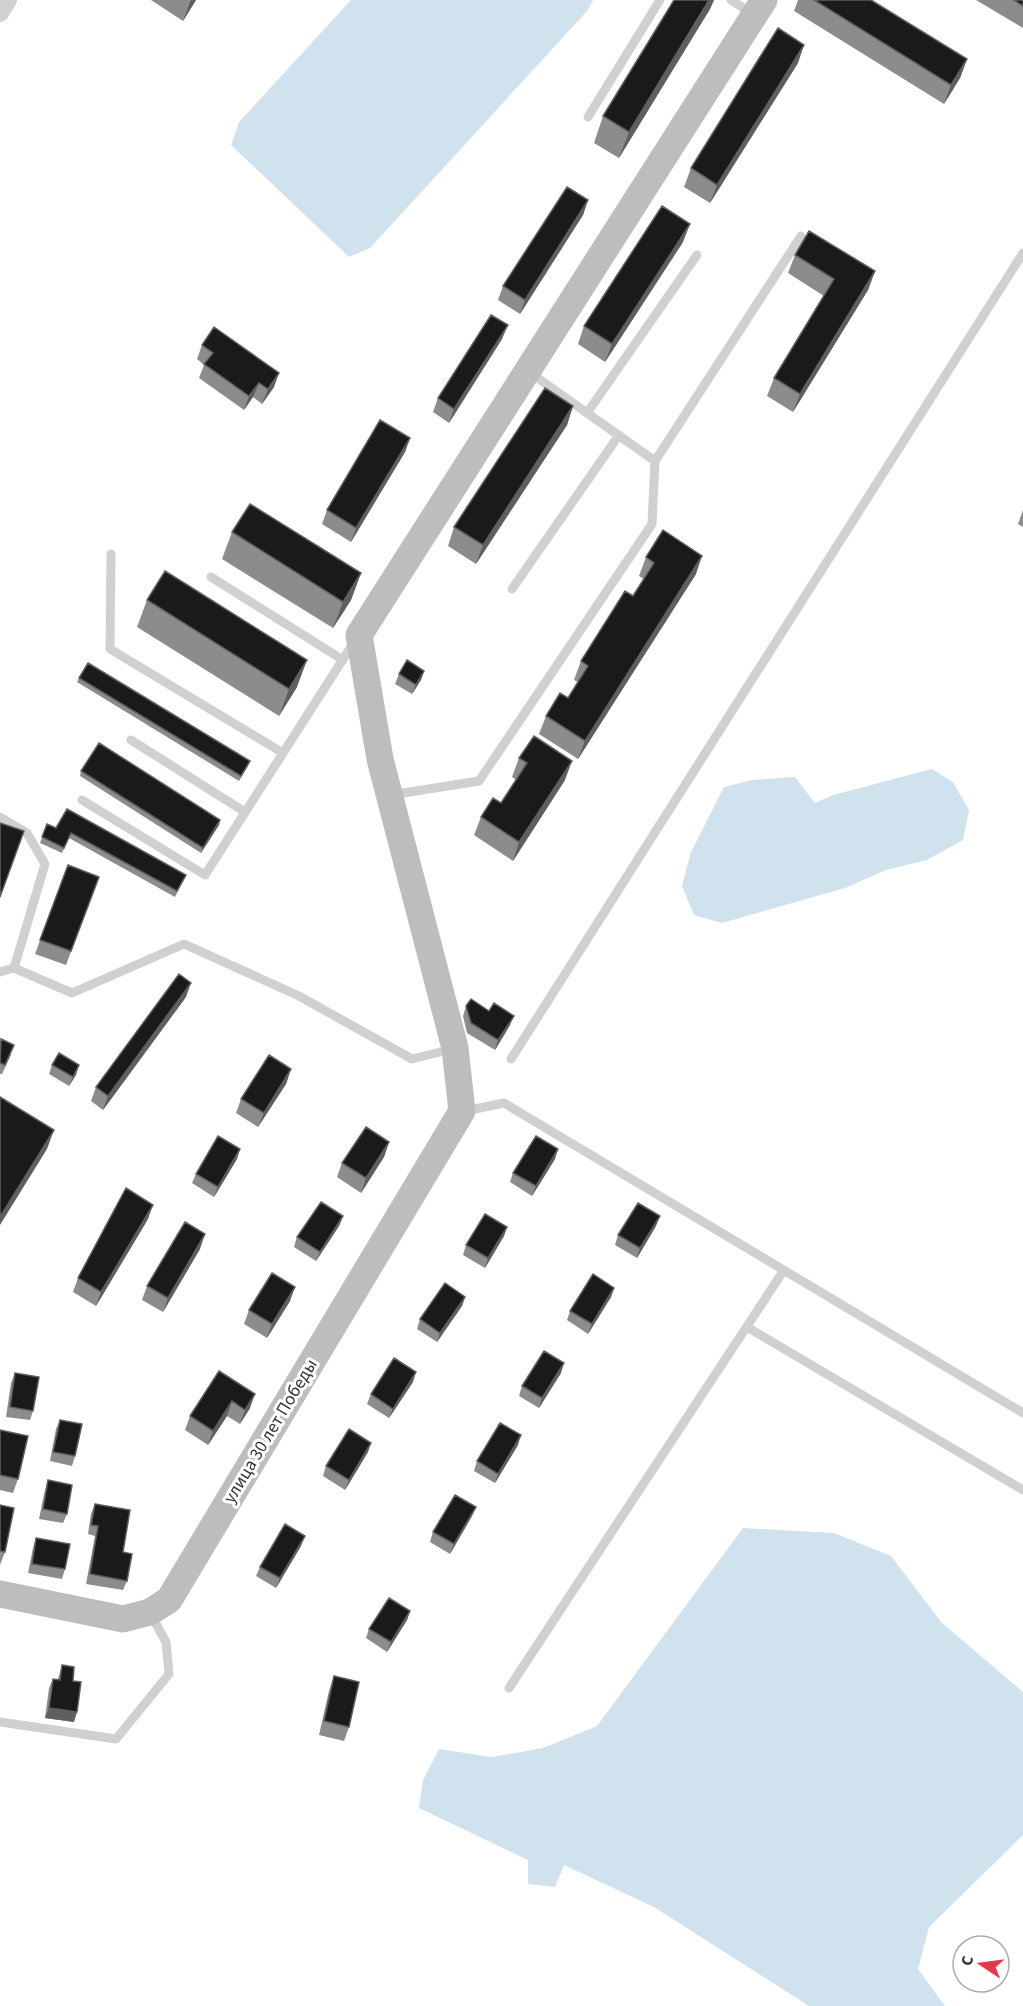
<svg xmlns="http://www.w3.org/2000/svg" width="1023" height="2006" viewBox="0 0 1023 2006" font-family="'Source Sans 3',sans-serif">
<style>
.water{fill:#cfe2ee}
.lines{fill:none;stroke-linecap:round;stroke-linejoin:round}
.lane{stroke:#d0d0d0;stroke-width:9}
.street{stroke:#d0d0d0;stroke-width:18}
.secondary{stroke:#bdbdbd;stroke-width:27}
.wall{fill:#8c8c8c}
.shaded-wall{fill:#5f5f5f}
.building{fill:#1a1a1a;stroke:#5f5f5f;stroke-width:1.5}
.labels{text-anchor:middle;stroke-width:6;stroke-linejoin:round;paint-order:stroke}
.street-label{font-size:18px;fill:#333;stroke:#fff}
</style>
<rect width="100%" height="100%" fill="#fff"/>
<path class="water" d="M351,0H593L588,10L370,248L349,257L231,145L239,122Z
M932,769L953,782L969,810L963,840L927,860L886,870L845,888L722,923L694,915L682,886L691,852L724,787L752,780L795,777L815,803L833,795Z
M743,1528L834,1533L891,1556L941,1622L1023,1692V1835L929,1927L918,1969L945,2006H809L654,1907L564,1865L555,1887L528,1884V1860L419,1808L423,1780L439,1749L492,1757L543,1748L597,1726Z"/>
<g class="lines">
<path class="lane" d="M731,0L753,14
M588,117L660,0
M529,372L655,461L801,236
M587,413L697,255
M111,554L110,649L283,753
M211,577L343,660
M512,589L619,435
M131,740L245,812
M391,795L479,781L652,524L655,461
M82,800L205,875L354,642
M0,817L27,833L45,864L14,968L72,993L184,944L299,996L412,1059L452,1049
M0,972L14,968
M511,1059L1023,253
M465,1111L504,1103L1023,1413
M747,1327L1023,1490
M509,1688L784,1270
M0,1722L116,1739L169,1674L166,1642L151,1615"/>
<path class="street" d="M0,13L8,0"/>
<path class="secondary" d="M0,1594L123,1619L150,1612L169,1600L462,1111L455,1048L380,759L359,635L764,0"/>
</g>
<path class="wall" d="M151,0H196L183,21Z
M674,0H714L710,9L619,158L594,143L603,116Z
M798,0H871L967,59L960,78L944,104L794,11Z
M976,0H1023V28Z
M798,63L710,203L684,187L691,168Z
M588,200L583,215L520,314L498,300L503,286Z
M683,242L605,362L578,344L584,326Z
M795,255L875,271L868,290L793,412L767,396L774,378L824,296L788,273Z
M502,339L449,423L433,412L438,398Z
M202,345L274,387L262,404L253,397L244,410L199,378L204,365L197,359Z
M573,406L567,425L476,564L448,546L454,527Z
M410,438L405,452L351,542L322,524L327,510Z
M1023,510V527L1018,524Z
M232,532L361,573L351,600L333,628L222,559Z
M646,557L696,574L578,759L539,734L546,716L568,698L578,682L574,680L581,661L633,596L644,579L639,576Z
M147,600L297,687L279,716L137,627Z
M424,671L421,680L412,694L395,684L399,674Z
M79,678L250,761L248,766L239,781L77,682Z
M519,758L565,780L513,861L474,835L481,817L501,803L516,780L512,777Z
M81,771L220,820L219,825L201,853L80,776Z
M67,809L186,875L175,897L69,838L62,853L40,843L47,824L56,828Z
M68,865L99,877L66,965L35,954Z
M186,997L103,1110L91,1101L96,1087Z
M466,1006L489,1011L510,1025L495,1050L467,1033L463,1016Z
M0,1040L11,1055L2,1074H0Z
M52,1065L76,1075L69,1086L49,1074Z
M291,1069L286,1084L258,1127L236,1113L241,1099Z
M389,1142L384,1157L361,1193L337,1177L342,1163Z
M237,1159L214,1197L192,1183L196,1174Z
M555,1159L532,1196L510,1182L513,1173Z
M343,1216L339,1226L316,1261L294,1247L297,1237Z
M148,1219L96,1306L73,1292L78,1278Z
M656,1226L637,1258L615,1245L618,1235Z
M507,1227L504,1236L485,1268L463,1255L466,1245Z
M200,1249L163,1312L142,1300L147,1286Z
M614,1288L611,1297L588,1334L567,1320L570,1311Z
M465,1297L462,1306L437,1342L417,1329L420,1319Z
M290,1301L267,1338L244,1324L249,1310Z
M219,1371L250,1408L240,1424L227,1416L208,1445L185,1430L190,1416Z
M15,1373L33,1411L30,1420L6,1417L11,1383Z
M561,1373L539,1408L519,1396L522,1386Z
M413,1382L389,1418L367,1404L371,1394Z
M60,1420L75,1456L72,1466L50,1461L56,1429Z
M0,1430L18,1479L13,1493L0,1490Z
M518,1445L495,1483L474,1471L477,1461Z
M368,1452L345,1490L323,1476L326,1466Z
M48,1480L67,1514L63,1523L39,1519L45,1490Z
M95,1504L123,1552L127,1581L123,1590L86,1584L95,1536L88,1534L91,1514Z
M0,1505L5,1552L0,1565Z
M472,1516L450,1554L430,1542L433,1532Z
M36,1538L65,1569L62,1579L28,1573L33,1548Z
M301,1546L276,1588L256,1576L260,1567Z
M410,1611L407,1620L387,1652L366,1638L369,1629Z
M62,1665L73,1681L74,1722L45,1718L49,1688L53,1679H58Z
M334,1676L349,1727L344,1741L319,1735L329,1691Z"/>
<path class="shaded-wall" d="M191,0H196L183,21L190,2Z
M709,0H714L710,9L619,158L629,132Z
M804,45L798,63L710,203L717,185Z
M967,59L960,78L944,104L951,85Z
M588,200L583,215L520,314L525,300Z
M690,224L683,242L605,362L612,344Z
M875,271L868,290L793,412L800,394Z
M508,325L502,339L449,423L454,409Z
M279,373L274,387L262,404L268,389Z
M259,383L253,397L244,410L249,396Z
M573,406L567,425L476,564L483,545Z
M410,438L405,452L351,542L356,528Z
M702,556L696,574L578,759L585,741Z
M361,573L351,600L333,628L343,602Z
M307,660L297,687L279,716L289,689Z
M424,671L421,680L412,694L416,685Z
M572,761L565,780L513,861L519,842Z
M220,820L219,825L201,853L203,848Z
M191,983L186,997L103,1110L108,1096Z
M514,1016L510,1025L495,1050L498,1040Z
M79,1065L76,1075L69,1086L73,1077Z
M291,1069L286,1084L258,1127L264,1113Z
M54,1130L47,1149L0,1225V1217Z
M389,1142L384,1157L361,1193L366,1178Z
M240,1149L237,1159L214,1197L218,1187Z
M558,1149L555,1159L532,1196L536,1186Z
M153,1205L148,1219L96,1306L101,1292Z
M343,1216L339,1226L316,1261L320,1252Z
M660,1216L656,1226L637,1258L640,1248Z
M507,1227L504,1236L485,1268L488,1258Z
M205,1234L200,1249L163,1312L168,1298Z
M295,1287L290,1301L267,1338L272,1324Z
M614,1288L611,1297L588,1334L592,1324Z
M465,1297L462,1306L437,1342L440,1333Z
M564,1363L561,1373L539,1408L542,1398Z
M416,1372L413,1382L389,1418L393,1409Z
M255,1394L250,1408L240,1424L245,1410Z
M232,1401L227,1416L208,1445L213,1431Z
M521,1435L518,1445L495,1483L498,1474Z
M371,1443L368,1452L345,1490L349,1480Z
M476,1507L472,1516L450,1554L454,1544Z
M305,1536L301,1546L276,1588L280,1578Z
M410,1611L407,1620L387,1652L391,1642Z
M49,1708L77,1712L74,1722L45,1718Z"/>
<path class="building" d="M674,0H709L629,132L603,116Z
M814,0H871L967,59L951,85Z
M1014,0H1023V6Z
M778,28L804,45L717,185L691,168Z
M567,187L588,200L525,300L503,286Z
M662,206L690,224L612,344L584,326Z
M809,231L875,271L800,394L774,378L834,279L795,255Z
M491,315L508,325L454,409L438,398Z
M214,327L279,373L268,389L259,383L249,396L204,364L213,353L202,345Z
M545,388L573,406L483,545L454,527Z
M380,420L410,438L356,528L327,510Z
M250,504L361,573L343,602L232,532Z
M663,530L702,556L585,741L546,716L560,693L568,698L588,666L581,661L625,591L633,596L654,563L646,557Z
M165,571L307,660L289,689L147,600Z
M407,660L424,671L416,685L399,674Z
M88,663L250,761L241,776L79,678Z
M534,736L572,761L519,842L481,817L493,798L501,803L527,763L519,758Z
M99,743L220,820L203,848L81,771Z
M67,809L186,875L177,891L71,833L64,848L42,837L47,824L56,828Z
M0,823L24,831L0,897Z
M68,865L99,877L71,951L40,940Z
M179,974L191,983L108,1096L96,1087Z
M471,999L489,1011L494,1003L514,1016L498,1040L471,1023L466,1006Z
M1,1039L14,1045L5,1065L0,1063Z
M59,1053L79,1065L73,1077L52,1065Z
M269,1055L291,1069L264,1113L241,1099Z
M0,1097L54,1130L0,1217Z
M366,1127L389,1142L366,1178L342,1163Z
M218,1136L240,1149L218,1187L196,1174Z
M536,1136L558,1149L536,1186L513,1173Z
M126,1188L153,1205L101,1292L78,1278Z
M321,1202L343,1216L320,1252L297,1237Z
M638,1203L660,1216L640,1248L618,1235Z
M485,1214L507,1227L488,1258L466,1245Z
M185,1222L205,1234L168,1298L147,1286Z
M272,1273L295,1287L272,1324L249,1310Z
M593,1274L614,1288L592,1324L570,1311Z
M445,1283L465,1297L440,1333L420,1319Z
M544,1351L564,1363L542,1398L522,1386Z
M394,1358L416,1372L393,1409L371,1394Z
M219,1371L255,1394L245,1410L232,1401L213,1431L190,1416Z
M15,1373L39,1377L33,1411L10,1407Z
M60,1420L82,1424L75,1456L53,1452Z
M500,1423L521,1435L498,1474L477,1461Z
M349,1429L371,1443L349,1480L326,1466Z
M0,1430L28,1436L18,1479L0,1475Z
M48,1480L72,1485L67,1514L43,1509Z
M455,1495L476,1507L454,1544L433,1532Z
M95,1504L130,1510L123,1552L132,1554L127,1581L90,1574L98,1526L91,1525Z
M0,1505L14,1508L5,1552L0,1551Z
M285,1524L305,1536L280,1578L260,1567Z
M36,1538L70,1544L65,1569L32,1564Z
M389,1598L410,1611L391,1642L369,1629Z
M62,1665L74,1667L73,1681L81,1682L77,1712L49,1708L53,1679L60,1680Z
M334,1676L359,1682L349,1727L324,1721Z"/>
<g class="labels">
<g class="street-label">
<text transform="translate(270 1431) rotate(-59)" y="6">улица 30 лет Победы</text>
</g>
</g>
<g transform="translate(981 1964) rotate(283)"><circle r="28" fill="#ffffff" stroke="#adadad" stroke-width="1.5"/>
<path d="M0-4.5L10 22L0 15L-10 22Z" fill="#e63946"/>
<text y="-9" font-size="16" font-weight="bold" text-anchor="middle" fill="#333333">С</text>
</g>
</svg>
